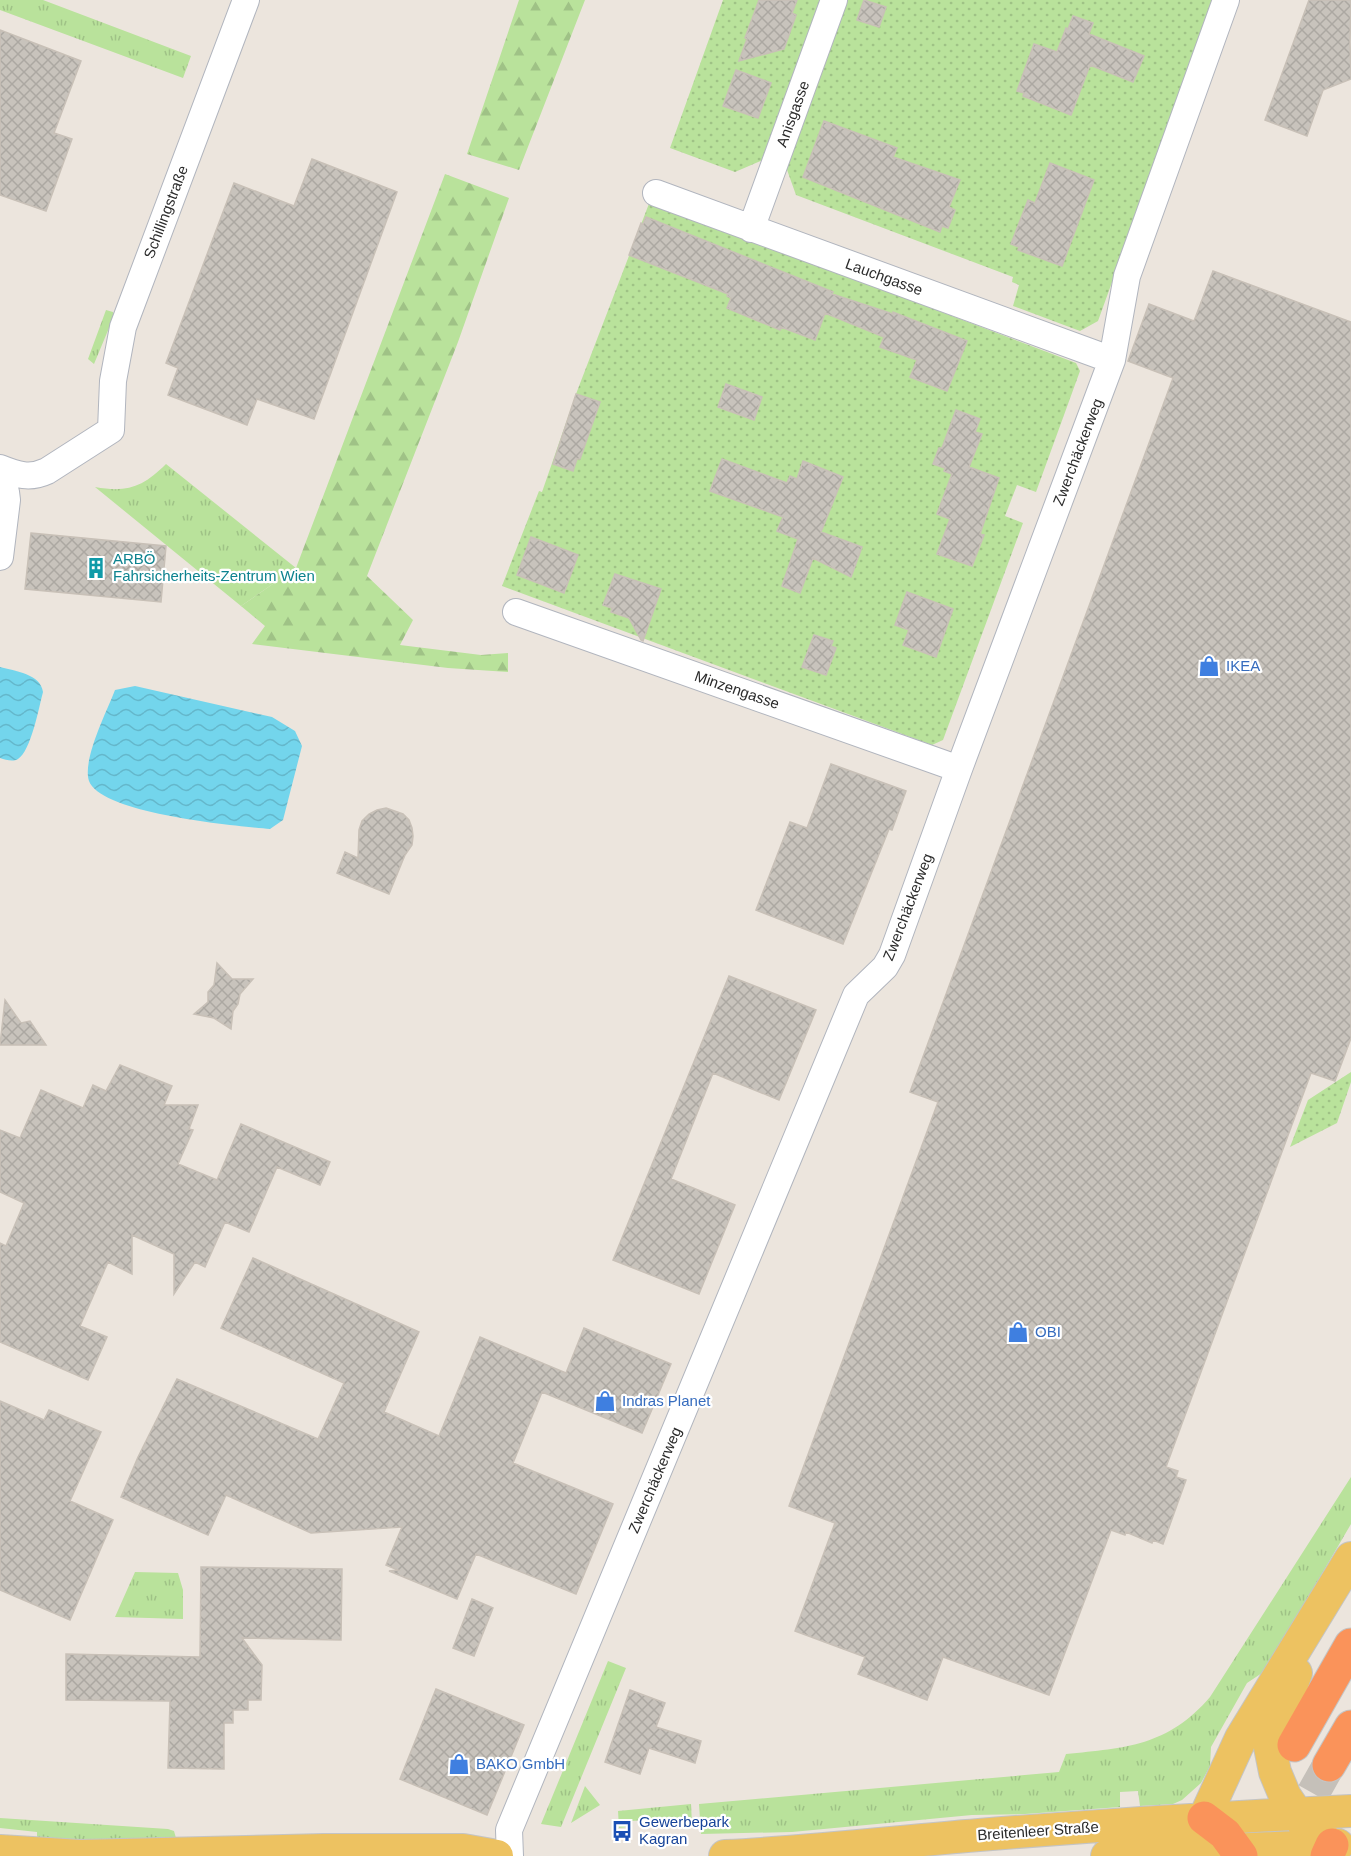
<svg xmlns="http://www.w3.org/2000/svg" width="1351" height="1856" viewBox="0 0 1351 1856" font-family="Helvetica,sans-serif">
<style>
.grass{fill:url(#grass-tufts)}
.forest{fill:url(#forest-firs)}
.park{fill:url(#park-dots)}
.water{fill:url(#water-waves)}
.building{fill:url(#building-cross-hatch);stroke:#c8c0b7;stroke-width:1.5}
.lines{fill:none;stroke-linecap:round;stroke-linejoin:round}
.highway-tunnel{stroke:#c5c0b9;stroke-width:33;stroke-dasharray:33 16;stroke-linecap:butt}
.minor-casing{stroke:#b1b5be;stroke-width:28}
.major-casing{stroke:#c4c4c4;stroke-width:34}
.highway-casing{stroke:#c4c4c4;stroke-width:35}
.minor{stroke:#fff;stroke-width:26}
.major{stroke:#edc261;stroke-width:32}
.highway{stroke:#fa935a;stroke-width:33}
.labels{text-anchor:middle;stroke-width:4.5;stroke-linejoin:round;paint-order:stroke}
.street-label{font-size:15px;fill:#2b2b2b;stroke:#fff}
.culture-label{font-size:15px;fill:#0d838f;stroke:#fff;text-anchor:start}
.shop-label{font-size:15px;fill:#366cbe;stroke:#fff;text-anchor:start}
.transit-label{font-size:15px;fill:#164399;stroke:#fff;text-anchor:start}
</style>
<defs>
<pattern id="grass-tufts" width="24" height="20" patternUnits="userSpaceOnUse" patternTransform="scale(1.5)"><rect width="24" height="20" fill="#b9e29b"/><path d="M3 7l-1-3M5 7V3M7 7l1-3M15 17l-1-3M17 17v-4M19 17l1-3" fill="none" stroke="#9fc286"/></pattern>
<pattern id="forest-firs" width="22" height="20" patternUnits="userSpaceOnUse" patternTransform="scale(1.5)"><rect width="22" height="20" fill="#b9e29b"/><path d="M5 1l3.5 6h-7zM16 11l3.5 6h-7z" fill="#9fc286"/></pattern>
<pattern id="park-dots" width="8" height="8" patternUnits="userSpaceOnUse" patternTransform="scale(1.5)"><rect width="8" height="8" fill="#b9e29b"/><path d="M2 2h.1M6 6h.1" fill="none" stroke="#9fc286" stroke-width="1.8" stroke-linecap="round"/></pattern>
<pattern id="water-waves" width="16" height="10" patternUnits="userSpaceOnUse" patternTransform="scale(1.5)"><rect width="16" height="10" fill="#73d5ec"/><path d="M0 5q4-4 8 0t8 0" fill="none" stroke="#64b7cb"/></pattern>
<pattern id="building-cross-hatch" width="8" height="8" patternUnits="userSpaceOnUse" patternTransform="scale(1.5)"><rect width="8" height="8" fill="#c8c3bc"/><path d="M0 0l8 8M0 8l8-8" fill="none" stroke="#aca8a2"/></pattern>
</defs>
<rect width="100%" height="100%" fill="#ece5dd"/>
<path class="grass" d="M0,0H43L191,56L183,78L0,10Z
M106,310L113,312L114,316L94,364L88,359Z
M166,464L296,568L241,606L95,487C127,493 143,487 166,464Z
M1351,1477V1524L1265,1671L1247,1683L1211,1747L1210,1766L1201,1783L1182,1800L1173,1804L1140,1806L1138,1791L1120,1792V1807L1025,1814L972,1815L792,1832L701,1834L699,1804L1059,1772L1066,1754C1126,1748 1168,1746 1210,1697Z
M135,1572L178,1573L183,1590V1619L115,1617Z
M608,1661L626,1668L561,1827L541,1824Z
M585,1786L600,1805L571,1823Z
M691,1804L692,1824L655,1827V1825H650V1820L629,1821V1827L619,1828L618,1811Z
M0,1818L168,1829L174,1831L176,1838L74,1841L37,1838V1832L0,1828Z"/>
<path class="forest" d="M519,0H585L519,170L467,154Z
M445,174L509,198L458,342L367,576L413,620L400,645L481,655L508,653V672L448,668L252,644L265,626L241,606L296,568Z"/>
<path class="park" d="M723,0H823L765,159L735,172L670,148Z
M847,0H1214L1098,321L1080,331L1013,306L1019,285L1012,282L1013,277L796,195L786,167Z
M650,201L1076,363L1080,371L1036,492L1017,485L1005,516L1023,523L943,740L932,745L502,586L539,491L542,492L576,394Z
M1351,1072V1082L1337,1123L1290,1147L1308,1100Z"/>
<path class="water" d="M0,667C15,671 41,674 43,692C39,707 31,751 18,759C13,762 6,760 0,758Z
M135,686L272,717L295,731L302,746L283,820L270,829C237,826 101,814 89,781C82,760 107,711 115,690Z"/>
<path class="building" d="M759,0H797L792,13L796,15L784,49L739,61L747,39L745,38Z
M864,0L886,7L879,27L857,20Z
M1309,0H1351L1350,42L1351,79L1323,90L1307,136L1265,120Z
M1073,16L1093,23L1089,34L1144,56L1133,82L1090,65L1071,115L1023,96L1024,93L1017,91L1034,44L1057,52L1066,28L1068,29Z
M0,30L81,61L54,133L72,139L46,211L0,195Z
M736,70L771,83L758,118L723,106Z
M824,121L897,148L893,157L960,180L949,207L955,210L948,228L942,226L940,232L803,177Z
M312,159L397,192L314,419L257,399L247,425L168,395L178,368L166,363L234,183L294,206Z
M1050,163L1094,180L1062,266L1018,250L1019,247L1011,244L1028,200L1035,203Z
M646,217L833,292L832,294L893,314V312L967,341L947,391L910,377L917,360L880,347L884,337L825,313L815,340L781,327L780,330L727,308L731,298L727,296L728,294L629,255L641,223L643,224Z
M1213,271L1351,322V1038L1335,1081L1311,1073L1166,1467L1178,1471L1176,1477L1186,1480L1163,1544L1153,1540L1152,1543L1126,1532L1125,1535L1111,1530L1049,1695L943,1657L927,1700L858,1674L865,1657L795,1631L835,1523L789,1506L938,1102L910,1092L1173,378L1128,361L1149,304L1194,321Z
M726,384L762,397L754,420L718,407Z
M576,394L600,402L580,459H577L573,471L553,464Z
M956,410L980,419L975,432L982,434L969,467L999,478L980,534L984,535L972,566L937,554L950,519L937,514L952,474L944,471L945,468L933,464L939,448H942Z
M722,459L787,483L790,476L797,479L803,461L843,477L821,532L862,547L851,577L813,558L800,593L782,586L798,539L777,531L783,517L710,491Z
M31,533L166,546L161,602L25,589Z
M531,537L578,555L564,593L517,575Z
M615,574L661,589L643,641L641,640L629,618L611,612L612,608L603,605Z
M907,592L953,609L936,657L903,645L909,630L895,625Z
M814,635L833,641L831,646L836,648L826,675L802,667Z
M831,764L906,791L892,830L889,829L843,944L756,910L790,822L807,828Z
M386,808L403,814L409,820L412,828L413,836L412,845L405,855L389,894L337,873L345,852L358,858L359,830L362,821L369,814L377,810Z
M217,963L232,979H253L240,994L238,1004L233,1011L231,1029L214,1018L194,1014L208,1002V992L214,985Z
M729,976L816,1010L779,1100L713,1073L671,1179L735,1205L699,1294L613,1260Z
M5,1000L21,1023L30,1021L46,1045H0Z
M120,1065L172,1086L164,1105H198L189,1129L193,1130L178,1164L217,1180L241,1124L330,1162L320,1185L277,1167L249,1232L225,1222L205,1267L195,1262L174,1294V1254L132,1235V1274L108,1262L80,1326L107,1337L88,1380L0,1342V1243L6,1246L24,1203L0,1192V1130L20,1138L41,1090L83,1108L93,1085L106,1091Z
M253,1258L419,1332L384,1412L439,1436L480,1337L566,1373L584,1328L671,1364L642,1433L542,1392L513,1463L613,1504L576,1594L476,1554L457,1599L389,1571L398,1570L386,1565L402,1527L311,1533L226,1495L208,1535L121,1497L138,1457L177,1379L318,1439L344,1383L221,1328Z
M0,1401L44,1420L49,1410L101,1432L70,1501L113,1520L70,1620L0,1590Z
M201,1567L342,1569L341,1640L242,1638L262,1665L261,1700H248V1710H233V1723H224V1769L168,1768L170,1701L66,1700V1654L200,1657Z
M472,1599L493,1608L474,1656L453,1648Z
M436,1689L524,1725L487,1815L400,1779Z
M630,1690L665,1703L656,1727L701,1741L695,1763L649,1748L640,1774L605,1762Z"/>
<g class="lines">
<path class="highway-tunnel" d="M1289,1836L1329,1765"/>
<defs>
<path id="minor" d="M656,193L1112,360
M751,229L834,0
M0,468C17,475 30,479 47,471L111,430L113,381L123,327L246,0
M0,490L6,492L7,500L0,557
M516,612L959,769
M510,1856L509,1830L856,995L885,967L892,955L959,769L1112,360L1127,276L1226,0"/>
<path id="major" d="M1296,1673L1270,1747L1275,1772L1285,1796L1304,1824L1332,1845
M0,1851L80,1856L324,1850H463L497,1856
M725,1856C810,1852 894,1842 979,1835C1103,1825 1227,1817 1351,1811
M1107,1856L1338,1845
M1187,1856L1241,1738L1351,1558"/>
<path id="highway" d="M1294,1745L1351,1645
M1329,1765L1351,1727
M1204,1818L1225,1834L1241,1856
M1327,1856L1332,1845"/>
</defs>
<use href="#minor" class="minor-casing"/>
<use href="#major" class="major-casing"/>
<use href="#highway" class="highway-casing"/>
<use href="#minor" class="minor"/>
<use href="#major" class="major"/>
<use href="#highway" class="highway"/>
</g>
<defs>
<symbol id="building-bare" viewBox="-9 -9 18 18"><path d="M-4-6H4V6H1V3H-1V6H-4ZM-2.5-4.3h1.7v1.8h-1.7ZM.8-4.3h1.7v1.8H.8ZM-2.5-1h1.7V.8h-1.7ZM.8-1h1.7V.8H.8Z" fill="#0f9aa8" stroke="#fff" stroke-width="2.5" paint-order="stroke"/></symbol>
<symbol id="shop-bare" viewBox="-9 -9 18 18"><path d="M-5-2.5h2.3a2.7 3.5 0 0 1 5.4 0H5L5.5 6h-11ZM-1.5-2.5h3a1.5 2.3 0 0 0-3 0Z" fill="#3f7fe0" stroke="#fff" stroke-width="2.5" paint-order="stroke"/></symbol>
<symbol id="bus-bare" viewBox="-9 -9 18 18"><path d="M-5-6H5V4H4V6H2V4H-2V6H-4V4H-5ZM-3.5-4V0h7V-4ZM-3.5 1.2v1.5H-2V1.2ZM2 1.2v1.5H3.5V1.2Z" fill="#1a4fb4" stroke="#fff" stroke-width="2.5" paint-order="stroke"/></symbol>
</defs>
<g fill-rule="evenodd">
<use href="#building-bare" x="81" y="553" width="30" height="30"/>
<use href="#shop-bare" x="1194" y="651" width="30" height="30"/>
<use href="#shop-bare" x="1003" y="1317" width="30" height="30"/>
<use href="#shop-bare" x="590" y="1386" width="30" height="30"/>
<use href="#shop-bare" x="444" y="1749" width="30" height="30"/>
<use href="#bus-bare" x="607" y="1816" width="30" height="30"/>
</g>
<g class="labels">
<g class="street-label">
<text transform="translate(793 114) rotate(-70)" y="5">Anisgasse</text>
<text transform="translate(166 212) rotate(-69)" y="5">Schillingstraße</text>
<text transform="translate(884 277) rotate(20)" y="5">Lauchgasse</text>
<text transform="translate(1078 452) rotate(-69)" y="5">Zwerchäckerweg</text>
<text transform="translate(737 690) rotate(19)" y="5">Minzengasse</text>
<text transform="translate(908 907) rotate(-69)" y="5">Zwerchäckerweg</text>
<text transform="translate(655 1480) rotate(-67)" y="5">Zwerchäckerweg</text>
<text transform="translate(1038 1831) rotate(-4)" y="5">Breitenleer Straße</text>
</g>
<g class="culture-label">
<text x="113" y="564">ARBÖ<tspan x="113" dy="17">Fahrsicherheits-Zentrum Wien</tspan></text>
</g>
<g class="shop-label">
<text x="1226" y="671">IKEA</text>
<text x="1035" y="1337">OBI</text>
<text x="622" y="1406">Indras Planet</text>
<text x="476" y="1769">BAKO GmbH</text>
</g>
<g class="transit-label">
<text x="639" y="1827">Gewerbepark<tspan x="639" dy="17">Kagran</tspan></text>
</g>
</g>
</svg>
